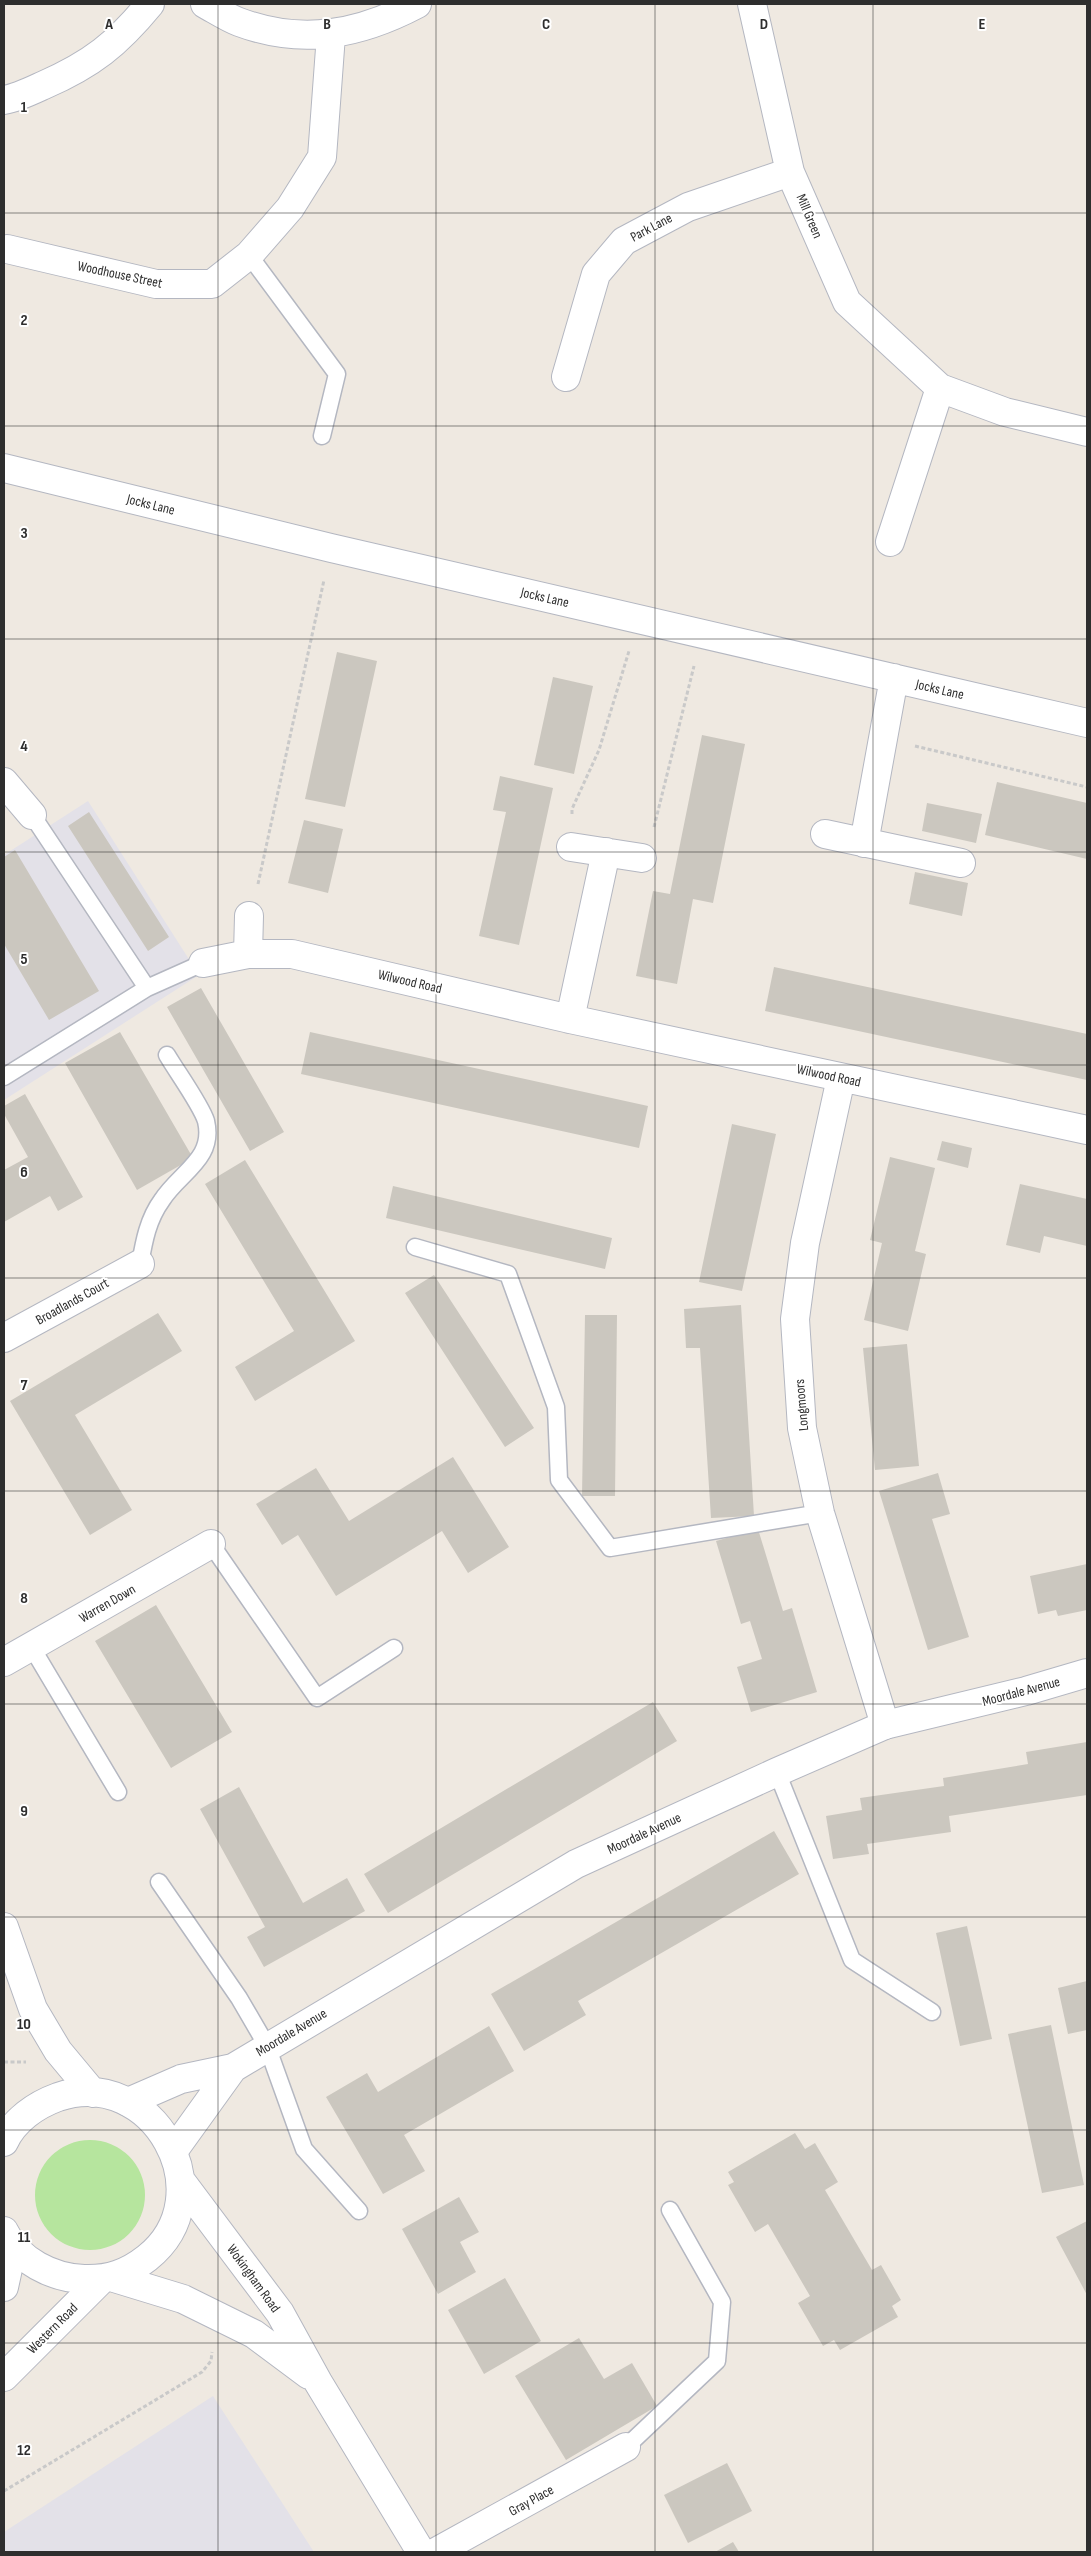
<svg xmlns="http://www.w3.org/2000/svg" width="1091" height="2556" viewBox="0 0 1091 2556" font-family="'Sofia Sans Condensed',sans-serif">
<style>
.industrial{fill:#e3e1e8}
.green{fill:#b6e59e}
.building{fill:#cbc7bf}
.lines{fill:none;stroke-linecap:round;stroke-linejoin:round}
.service-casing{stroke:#b4b7c1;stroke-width:19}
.minor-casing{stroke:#b4b7c1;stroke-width:30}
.tertiary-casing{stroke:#b4b7c1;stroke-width:30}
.secondary-casing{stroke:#b4b7c1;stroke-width:30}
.path{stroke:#c9c9c9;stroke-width:3;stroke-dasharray:4 2.5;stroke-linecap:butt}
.service{stroke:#fff;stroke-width:16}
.minor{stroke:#fff;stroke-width:28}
.tertiary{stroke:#fff;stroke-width:28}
.secondary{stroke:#fff;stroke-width:28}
.grid{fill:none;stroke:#2e2e2e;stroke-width:1;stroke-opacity:0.55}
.labels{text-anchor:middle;stroke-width:4;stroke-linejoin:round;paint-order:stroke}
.street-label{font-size:14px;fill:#2e2e2e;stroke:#fff}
.grid-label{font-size:16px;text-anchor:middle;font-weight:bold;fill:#2e2e2e;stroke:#fff;stroke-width:4;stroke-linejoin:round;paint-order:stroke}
</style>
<rect width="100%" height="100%" fill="#efe9e1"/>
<path class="industrial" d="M88,801L199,975L4,1100V855Z
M213,2396L314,2552H4V2532Z"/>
<path class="green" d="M35 2195a55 55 0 1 1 110 0a55 55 0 1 1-110 0Z"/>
<path class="building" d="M337,652L377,661L345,807L305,799Z
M553,677L593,686L574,774L534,765Z
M702,735L745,744L713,903L693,899L677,984L636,976L653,891L670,894Z
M500,776L553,788L519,945L479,936L506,812L493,810Z
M997,782L1087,803V859L985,835Z
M927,803L982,814L976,843L922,831Z
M89,812L169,937L148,951L68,826Z
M304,820L343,829L328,893L288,883Z
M15,850L99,991L49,1020L4,944V857Z
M915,872L968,883L962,916L909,904Z
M774,967L1087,1034V1080L765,1011Z
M201,988L284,1132L250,1151L167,1007Z
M120,1032L193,1158L137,1190L65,1063Z
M310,1032L648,1106L639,1148L301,1074Z
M25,1094L83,1197L58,1211L50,1196L4,1222V1170L28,1157L4,1114V1106Z
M732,1124L776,1134L742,1291L699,1282Z
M942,1141L972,1148L968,1168L937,1160Z
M890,1157L935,1168L915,1251L926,1254L908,1331L864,1320L882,1243L870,1240Z
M245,1160L355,1341L255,1401L235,1367L294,1331L205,1184Z
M1020,1184L1087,1199V1246L1044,1236L1040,1253L1006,1245Z
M393,1186L612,1238L605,1269L386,1218Z
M434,1275L534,1428L505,1447L405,1293Z
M741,1305L754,1516L711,1518L700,1348H686L684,1309Z
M158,1313L182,1351L75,1415L132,1510L90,1535L10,1401Z
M585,1315H617L615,1496H582Z
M907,1344L919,1466L875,1470L863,1348Z
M453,1457L509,1547L468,1573L442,1531L336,1596L298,1535L282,1545L256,1504L316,1468L349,1521Z
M938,1473L950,1514L932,1519L969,1637L928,1650L879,1491Z
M758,1529L783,1611L792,1608L817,1692L751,1712L737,1667L762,1659L750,1621L741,1624L716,1541Z
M1087,1564V1610L1058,1616L1056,1610L1038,1614L1030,1576Z
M156,1605L232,1732L171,1768L95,1641Z
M653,1702L677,1741L388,1913L364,1874Z
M1087,1742V1795L949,1816L951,1832L867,1844L869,1854L833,1859L826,1816L862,1810L860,1798L944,1786L943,1778L1028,1764L1026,1752Z
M239,1787L303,1903L347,1878L365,1911L264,1967L247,1937L265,1927L200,1809Z
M774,1831L799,1874L578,2001L586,2015L524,2051L491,1994Z
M967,1926L992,2039L960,2046L936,1933Z
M1087,1981V2030L1068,2034L1058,1988Z
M1051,2025L1084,2185L1042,2193L1008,2034Z
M489,2026L514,2071L404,2135L425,2171L383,2194L326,2097L367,2073L378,2092Z
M795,2133L805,2149L815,2143L838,2182L825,2190L872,2270L881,2265L901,2300L892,2306L898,2317L840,2350L834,2340L823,2346L798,2303L810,2296L768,2224L755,2232L728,2185L734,2182L728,2172Z
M459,2197L479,2232L460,2242L476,2272L438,2294L402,2229Z
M1087,2221V2295L1056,2237Z
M505,2278L541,2341L484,2374L448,2310Z
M579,2338L604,2379L632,2363L657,2406L566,2460L515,2376Z
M727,2463L752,2511L688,2543L664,2495Z
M733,2542L739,2552H715Z"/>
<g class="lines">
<defs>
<path id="service" d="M249,255L337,374L322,436
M32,815L147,988
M4,1077L147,988L203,963
M415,1247L508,1274L556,1407L559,1480L610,1548L820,1513
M140,1264C144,1241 148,1219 162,1200C180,1172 215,1159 206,1121C201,1105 177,1072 167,1055
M211,1544L317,1698L394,1648
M31,1646L118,1792
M777,1772L852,1960L932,2012
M159,1882L239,1998L267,2046L304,2149L359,2211
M626,2447L717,2361L722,2302L670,2210"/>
<path id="minor" d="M205,4C216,10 228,18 239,22C303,46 360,34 417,4
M752,4L790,172L847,302L940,388L1005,412L1087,432
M4,100C17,98 31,91 44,85C92,64 117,44 150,4
M7,249L156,284H212L249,255L290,208L322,157L331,35
M566,377L596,274L624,241L688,207L790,172
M4,468L331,548L1087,723
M890,542L940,388
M4,782L32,815
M825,834L961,863
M864,843L894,678
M571,847L642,858
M248,954L249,916
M203,963L248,954H292L570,1019L1087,1130
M570,1019L606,852
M841,1078L805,1243L795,1319L802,1428L820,1513L885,1725
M4,1338L140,1264
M4,1662L211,1544
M436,2552L626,2447"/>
<path id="tertiary" d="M128,2102L181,2079L233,2068L576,1864L777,1772L885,1725L1026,1691L1087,1673
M174,2150L233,2068
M4,2287L13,2246
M4,2377L101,2280"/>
<path id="secondary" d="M4,1927L33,2009L58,2051L93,2093
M4,2142C14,2120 36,2105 58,2097C153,2065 226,2195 147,2258C128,2273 109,2280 84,2279C53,2278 18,2261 4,2231
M181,2181L280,2313L318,2382L421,2552
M111,2277L183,2299L254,2334L309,2375"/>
</defs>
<use href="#service" class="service-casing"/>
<use href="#minor" class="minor-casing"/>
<use href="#tertiary" class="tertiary-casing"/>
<use href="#secondary" class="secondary-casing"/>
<path class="path" d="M915,746L1087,787
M572,814V809L599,750L629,651
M654,827L694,666
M258,884L324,580
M4,2062H26
M4,2491L202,2372L211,2361L212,2352"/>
<use href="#service" class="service"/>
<use href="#minor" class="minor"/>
<use href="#tertiary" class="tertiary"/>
<use href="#secondary" class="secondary"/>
</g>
<path class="grid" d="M218,4V2552M436,4V2552M655,4V2552M873,4V2552M4,213H1087M4,426H1087M4,639H1087M4,852H1087M4,1065H1087M4,1278H1087M4,1491H1087M4,1704H1087M4,1917H1087M4,2130H1087M4,2343H1087"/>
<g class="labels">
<g class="street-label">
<text transform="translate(810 216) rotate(67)" y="5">Mill Green</text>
<text transform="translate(651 227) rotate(-28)" y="5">Park Lane</text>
<text transform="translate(120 274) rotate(12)" y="5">Woodhouse Street</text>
<text transform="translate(151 504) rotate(14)" y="5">Jocks Lane</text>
<text transform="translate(545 597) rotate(13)" y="5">Jocks Lane</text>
<text transform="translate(940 689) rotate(13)" y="5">Jocks Lane</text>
<text transform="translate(410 981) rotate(13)" y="5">Wilwood Road</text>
<text transform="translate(829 1075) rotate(12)" y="5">Wilwood Road</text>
<text transform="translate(72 1301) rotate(-29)" y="5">Broadlands Court</text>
<text transform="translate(801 1405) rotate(-95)" y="5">Longmoors</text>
<text transform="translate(107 1603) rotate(-30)" y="5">Warren Down</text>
<text transform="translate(1021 1691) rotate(-15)" y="5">Moordale Avenue</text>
<text transform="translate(644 1833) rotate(-25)" y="5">Moordale Avenue</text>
<text transform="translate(291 2032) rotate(-31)" y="5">Moordale Avenue</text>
<text transform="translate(254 2278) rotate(54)" y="5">Wokingham Road</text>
<text transform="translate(52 2328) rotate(-45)" y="5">Western Road</text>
<text transform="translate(531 2500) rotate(-29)" y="5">Gray Place</text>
</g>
</g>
<g class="grid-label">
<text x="109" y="29">A</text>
<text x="327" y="29">B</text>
<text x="546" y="29">C</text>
<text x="764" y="29">D</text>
<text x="982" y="29">E</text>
<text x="24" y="112">1</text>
<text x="24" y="325">2</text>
<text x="24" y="538">3</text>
<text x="24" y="751">4</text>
<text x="24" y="964">5</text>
<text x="24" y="1177">6</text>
<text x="24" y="1390">7</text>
<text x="24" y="1603">8</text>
<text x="24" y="1816">9</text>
<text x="24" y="2029">10</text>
<text x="24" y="2242">11</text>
<text x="24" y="2455">12</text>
</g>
<rect width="1091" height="2556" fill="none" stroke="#2e2e2e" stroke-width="10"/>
</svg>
